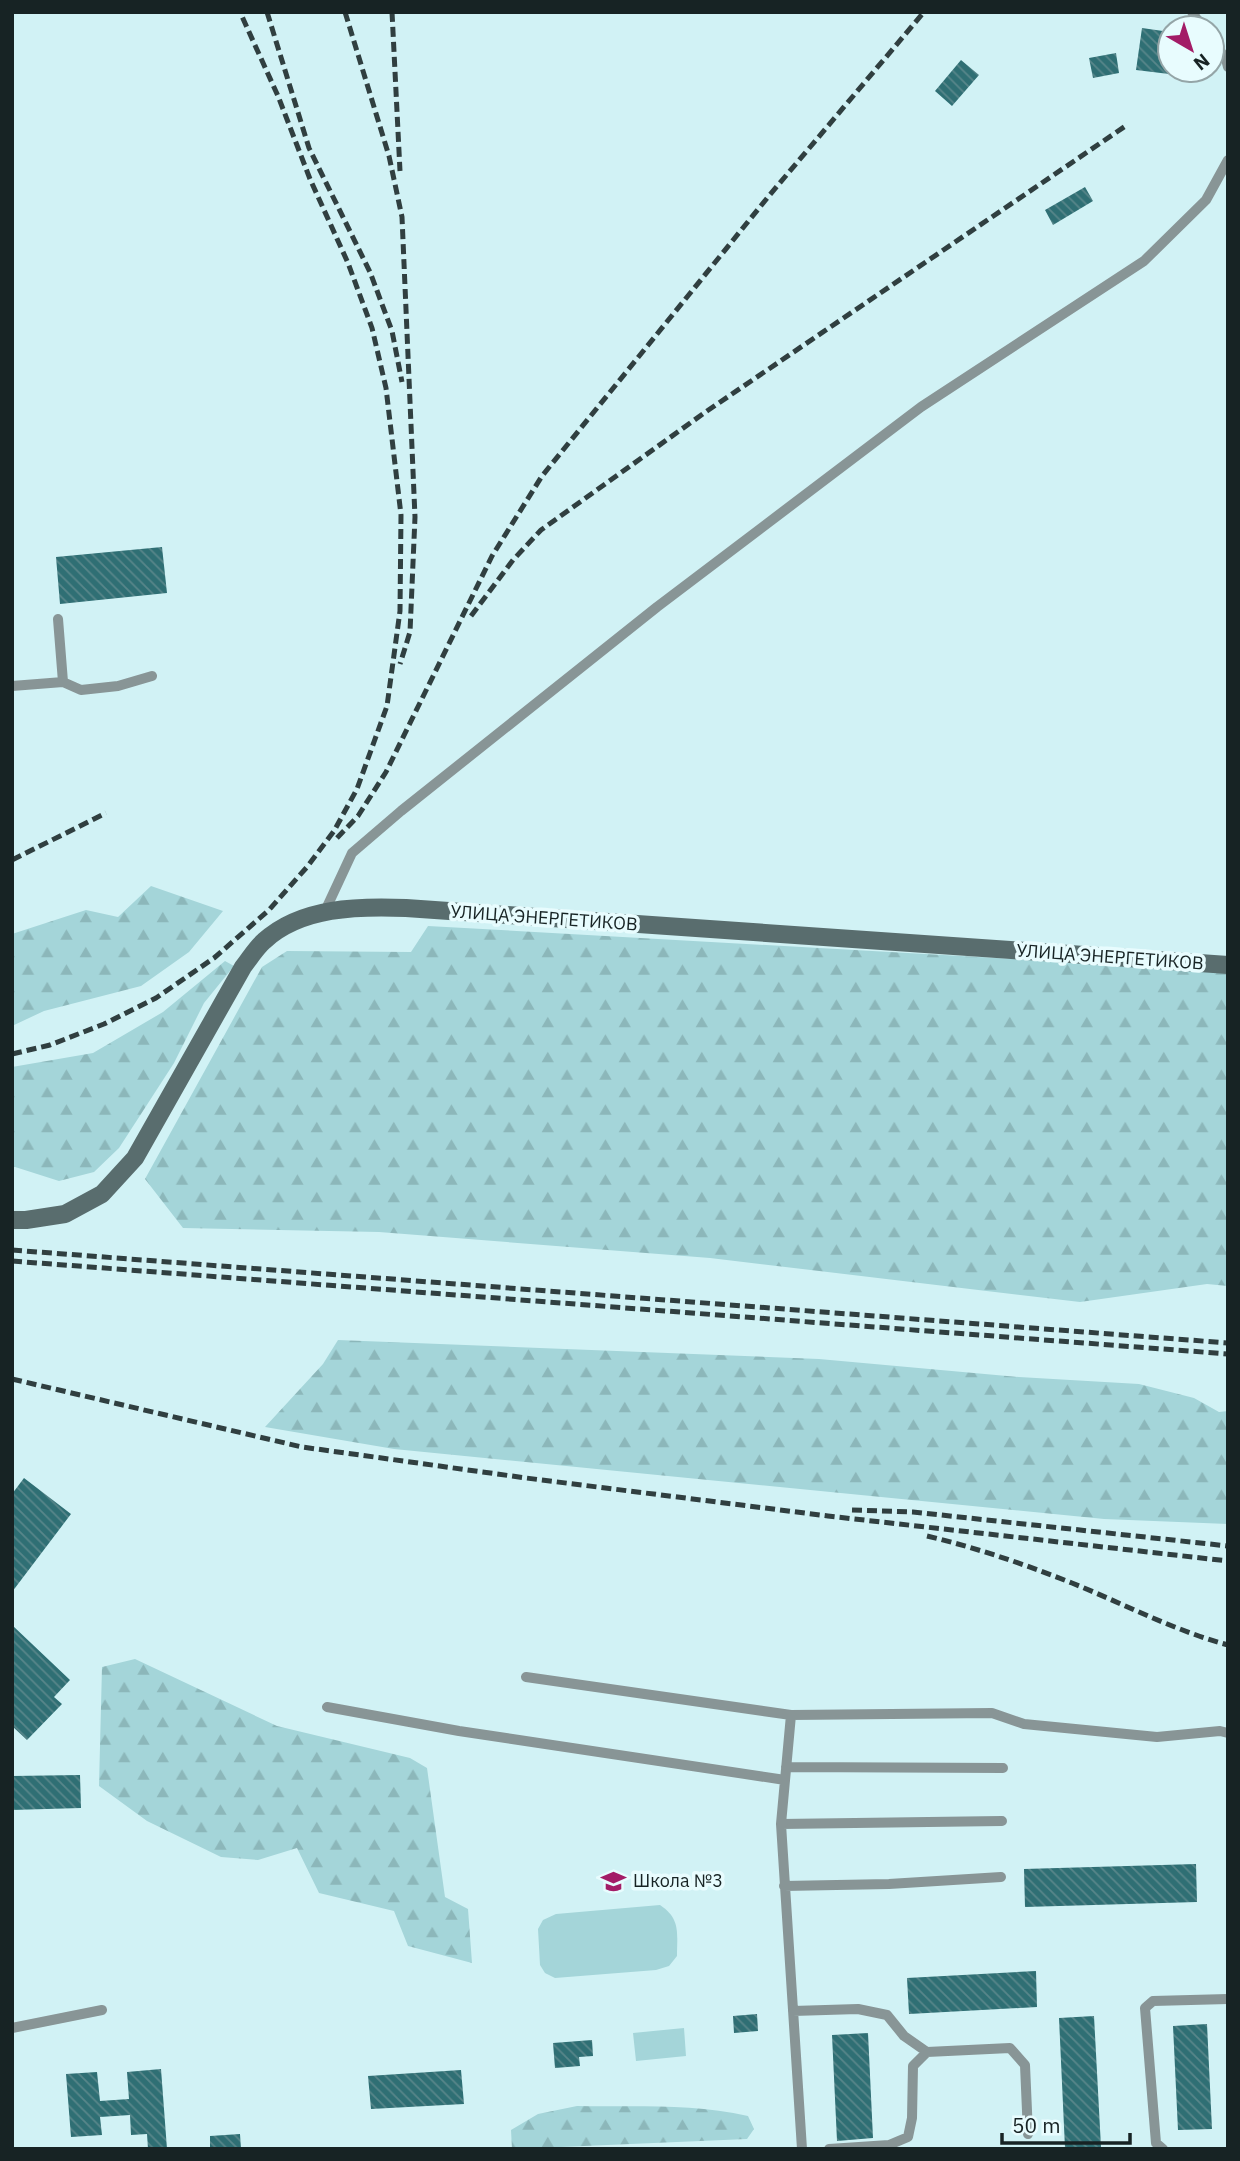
<svg xmlns="http://www.w3.org/2000/svg" width="1240" height="2161" viewBox="0 0 1240 2161" font-family="'IBM Plex Sans',sans-serif">
<style>
.forest{fill:url(#forest-firs)}
.pitch{fill:#a4d5d9}
.building{fill:url(#building-back-hatch)}
.lines{fill:none;stroke-linecap:round;stroke-linejoin:round}
.lane{stroke:#889596;stroke-width:10}
.secondary{stroke:#596d6e;stroke-width:18}
.rail{stroke:#303f40;stroke-width:5;stroke-dasharray:10 5;stroke-linecap:butt}
.labels{text-anchor:middle;stroke-width:7;stroke-linejoin:round;paint-order:stroke}
.street-label{font-size:18px;fill:#172324;stroke:#e8fcfe}
.poi-label{font-size:18px;fill:#172324;stroke:#e8fcfe;text-anchor:start}
</style>
<defs>
<pattern id="forest-firs" width="22" height="20" patternUnits="userSpaceOnUse" patternTransform="scale(1.75)"><rect width="22" height="20" fill="#a4d5d9"/><path d="M5 1l3.5 6h-7zM16 11l3.5 6h-7z" fill="#8cb7ba"/></pattern>
<pattern id="building-back-hatch" width="6" height="6" patternUnits="userSpaceOnUse" patternTransform="scale(1.75)"><rect width="6" height="6" fill="#2f6f74"/><path d="M-1 5l2 2M0 0l6 6M5-1l2 2" fill="none" stroke="#58868a"/></pattern>
</defs>
<rect width="100%" height="100%" fill="#d1f2f5"/>
<path class="forest" d="M151,886L223,911L189,952L141,986L44,1011L12,1026V934L86,910L118,917Z
M428,926L1228,971V1286L1207,1284L1080,1302L710,1258L379,1232L183,1228L145,1179L262,967L287,951L411,952Z
M225,961L234,966L204,1003L174,1063L119,1148L94,1172L59,1181L12,1166V1067L93,1053L163,1012Z
M338,1340L819,1359L1019,1377L1139,1384L1194,1398L1219,1412L1228,1411V1524L1104,1519L394,1449L265,1427L323,1364Z
M135,1659L277,1726L410,1758L427,1768L445,1897L468,1909L472,1963L408,1946L394,1911L319,1893L297,1848L258,1860L221,1857L147,1821L99,1786L102,1667Z
M577,2106C634,2107 692,2103 748,2116L754,2129L747,2139L561,2147V2149H512L511,2130L538,2114Z"/>
<path class="pitch" d="M660,1905C681,1919 677,1933 677,1956L669,1966L656,1970L555,1978L545,1973L540,1965L538,1929L543,1920L556,1914Z
M684,2028L686,2056L636,2061L633,2033Z"/>
<path class="building" d="M1142,28L1170,32L1169,74L1136,70Z
M1116,53L1119,73L1093,78L1089,58Z
M961,60L979,75L952,106L935,91Z
M1085,187L1093,201L1053,225L1045,210Z
M162,547L167,593L60,604L56,557Z
M24,1478L71,1514L12,1592V1494Z
M12,1625L70,1680L54,1697L62,1704L27,1740L12,1726Z
M80,1775L81,1808L12,1810V1776Z
M1196,1864L1197,1902L1025,1907L1024,1869Z
M1036,1971L1037,2007L909,2014L907,1978Z
M757,2014L758,2031L734,2033L733,2016Z
M1094,2016L1101,2147L1065,2148L1059,2018Z
M1207,2024L1212,2129L1178,2130L1173,2026Z
M868,2033L873,2138L837,2141L832,2035Z
M592,2040L593,2056L579,2057L580,2066L555,2068L553,2043Z
M161,2069L167,2149H148L147,2134L131,2135L130,2115L100,2117L102,2135L71,2137L66,2074L97,2072L100,2101L129,2099L127,2072Z
M461,2070L464,2104L371,2109L368,2076Z
M240,2134L241,2149H210V2136Z"/>
<g class="lines">
<path class="lane" d="M1192,12L1203,28
M1212,40L1226,59L1228,67
M58,619L63,682
M12,686L63,682L81,690L118,686L152,676
M325,911L352,853L401,811L657,607L921,407L1144,261L1206,200L1228,160
M526,1677L791,1715L992,1713L1024,1724L1157,1737L1220,1731L1228,1733
M327,1707L459,1731L785,1780
M791,1715L781,1824L802,2149
M786,1767L1003,1768
M781,1824L1002,1821
M784,1886L889,1884L1001,1877
M793,2011L858,2009L887,2015L904,2036L927,2052
M12,2028L102,2010
M829,2149L889,2145L908,2137L912,2118L913,2066L927,2052L1010,2048L1025,2065L1028,2134
M1163,2149L1156,2143L1145,2008L1153,2001L1228,1999"/>
<path class="secondary" d="M12,1220H26L65,1214L102,1194L135,1158L243,967C250,958 256,948 264,941C301,907 358,906 406,908L1228,965"/>
<path class="rail" d="M267,12L309,148L370,272L392,331L402,382
M345,12L389,156L402,217L415,517L410,632L400,664
M392,12L400,171
M471,616L513,560L541,530L707,411L1127,125
M337,838L358,816L386,772L492,556L542,476L768,197L924,12
M12,860L106,813
M12,1054L50,1045L104,1024L156,998L214,958L269,910L307,867L334,831L357,789L387,706L400,611L401,515L386,388L372,328L348,263L310,179L278,96L240,12
M12,1250L1228,1343
M12,1261L1228,1354
M12,1379L302,1447L526,1478L828,1516L1228,1561
M852,1510L913,1512L1228,1546
M927,1536C977,1548 1024,1564 1072,1583C1124,1604 1173,1630 1228,1645"/>
</g>
<defs>
<symbol id="school-bare" viewBox="-9 -9 18 18"><path d="M0-5L7-2L0 1L-7-2ZM-4 1L0 2.5L4 1V4Q0 6-4 4Z" fill="#a31c67" stroke="#e8fcfe" stroke-width="2.5" paint-order="stroke"/></symbol>
</defs>
<g fill-rule="evenodd">
<use href="#school-bare" x="596" y="1864" width="35" height="35"/>
</g>
<g class="labels">
<g class="street-label">
<text transform="translate(544 918) rotate(4)" y="6">УЛИЦА ЭНЕРГЕТИКОВ</text>
<text transform="translate(1110 957) rotate(4)" y="6">УЛИЦА ЭНЕРГЕТИКОВ</text>
</g>
<g class="poi-label">
<text x="633" y="1887">Школа №3</text>
</g>
</g>
<rect width="1240" height="2161" fill="none" stroke="#172324" stroke-width="28"/>
<g transform="translate(1191 49) rotate(141)"><circle r="33" fill="#e8fcfe" stroke="#94a5a7" stroke-width="2"/>
<path d="M0-5L12 26L0 18L-12 26Z" fill="#a31c67"/>
<text y="-10" font-size="19" font-weight="bold" text-anchor="middle" fill="#172324">N</text>
</g>
<path d="M1002 2133v10h128v-10" fill="none" stroke="#172324" stroke-width="3.5"/>
<text x="1012" y="2133" font-size="21" fill="#172324" stroke="#e8fcfe" stroke-width="5" paint-order="stroke">50 m</text>
</svg>
